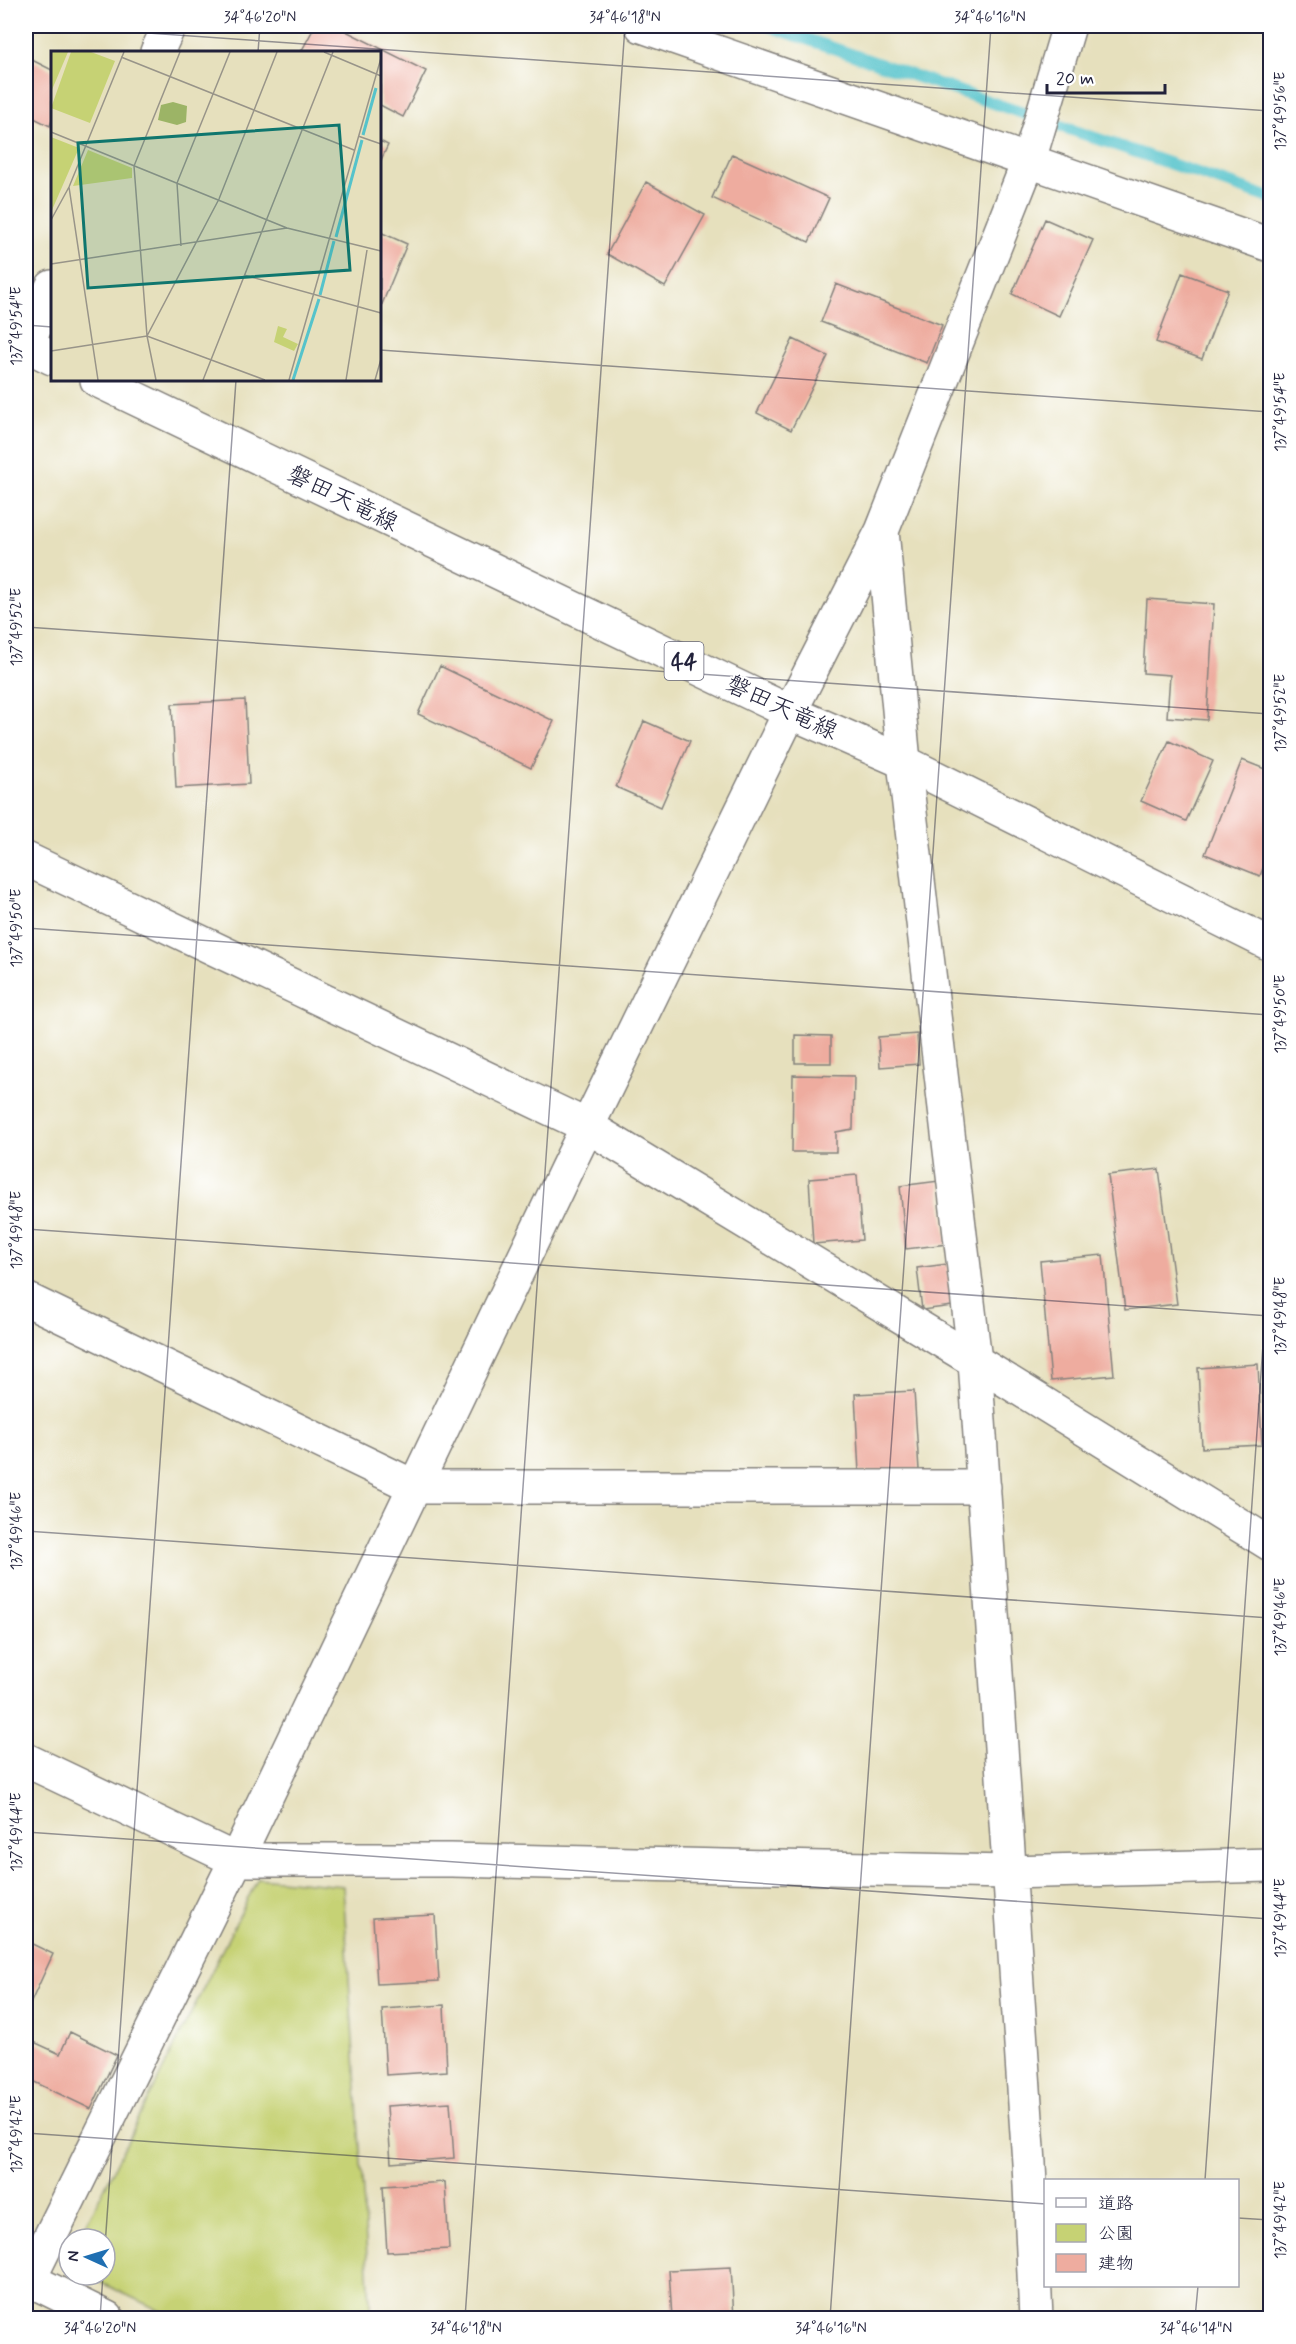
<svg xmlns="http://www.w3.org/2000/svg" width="1296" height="2344" viewBox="0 0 1296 2344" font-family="Mynerve,'Klee One',sans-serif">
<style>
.green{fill:#c6d274;stroke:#747a58;stroke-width:1.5}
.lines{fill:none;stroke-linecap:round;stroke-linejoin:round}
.stream{stroke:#55c3cb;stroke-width:12}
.building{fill:#eeac9f}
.street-casing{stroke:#84817c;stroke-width:36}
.secondary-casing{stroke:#84817c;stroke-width:36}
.primary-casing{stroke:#84817c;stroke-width:36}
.street{stroke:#fff;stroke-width:33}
.secondary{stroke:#fff;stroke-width:33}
.primary{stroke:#fff;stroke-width:33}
.ticks{fill:none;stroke:#22223b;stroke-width:1.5;stroke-opacity:0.45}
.labels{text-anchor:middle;stroke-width:4.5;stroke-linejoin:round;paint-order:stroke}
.shield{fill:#fff;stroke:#646476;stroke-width:1.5}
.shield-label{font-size:22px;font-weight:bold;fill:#22223b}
.street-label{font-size:24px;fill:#22223b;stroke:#fff}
.inset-river{fill:none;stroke:#55c3cb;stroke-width:3}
.inset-road{fill:none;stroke:#989489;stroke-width:1.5}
.view{fill:#0f766e;fill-opacity:0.15;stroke:#0f766e;stroke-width:3}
.inset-edge{fill:none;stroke:#22223b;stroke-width:3}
.neatline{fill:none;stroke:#22223b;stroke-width:2}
.ticks-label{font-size:15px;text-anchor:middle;fill:#22223b}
</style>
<rect width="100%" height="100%" fill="#fff"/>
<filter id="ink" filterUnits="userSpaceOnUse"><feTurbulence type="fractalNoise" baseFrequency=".0167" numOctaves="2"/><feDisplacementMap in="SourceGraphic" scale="12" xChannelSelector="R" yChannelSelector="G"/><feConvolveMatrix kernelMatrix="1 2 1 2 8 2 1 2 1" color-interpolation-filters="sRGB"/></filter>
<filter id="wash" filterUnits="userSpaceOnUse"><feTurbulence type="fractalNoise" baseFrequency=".008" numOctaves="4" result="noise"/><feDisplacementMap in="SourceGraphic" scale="24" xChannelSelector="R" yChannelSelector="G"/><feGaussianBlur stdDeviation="1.35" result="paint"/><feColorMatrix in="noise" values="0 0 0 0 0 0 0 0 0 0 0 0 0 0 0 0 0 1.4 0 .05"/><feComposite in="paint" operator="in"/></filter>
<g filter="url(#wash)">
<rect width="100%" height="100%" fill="#e6e0bd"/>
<path class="green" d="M258,1878L343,1886L371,2318H175L85,2275H105V2239H79Z"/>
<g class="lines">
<path class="stream" d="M769,26L1270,198"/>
</g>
<g id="blocks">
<path class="building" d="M315,26H336L426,71L403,117L380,105V52H301Z
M26,57L52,70V120L50,126L26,114Z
M380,141L388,145L380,162Z
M732,154L829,198L809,242L712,198Z
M646,182L705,215L665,287L607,254Z
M1045,219L1093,240L1059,316L1012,294Z
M380,232L407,244L380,309Z
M1182,273L1228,290L1202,359L1156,342Z
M836,284L942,325L927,363L821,322Z
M793,339L828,356L791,430L757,413Z
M1147,599L1214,604L1207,720L1167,717L1170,675L1143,673Z
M440,666L554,721L531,768L418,714Z
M245,700L249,784L176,788L172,704Z
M644,721L690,741L661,807L616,787Z
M1169,741L1213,761L1186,821L1141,801Z
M1242,760L1270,771V850L1260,876L1205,854Z
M917,1034L919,1064L880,1067L878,1037Z
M795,1035L831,1036V1063H795Z
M793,1075L854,1076L853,1129L836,1132V1152H792Z
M1159,1169L1177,1304L1125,1310L1108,1175Z
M857,1175L862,1240L813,1244L809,1179Z
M939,1181L947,1244L906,1249L900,1186Z
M1103,1255L1114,1375L1051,1381L1040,1261Z
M947,1264L952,1306L922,1310L917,1268Z
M1258,1364L1262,1445L1202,1448L1198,1368Z
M914,1391L919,1470L859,1473L855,1394Z
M435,1915L439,1981L377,1984L373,1918Z
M26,1941L53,1954L26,2013Z
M444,2005L447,2071L386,2075L382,2009Z
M70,2032L117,2055L91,2109L26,2078V2060L34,2042L60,2054Z
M450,2102L454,2158L391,2163L387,2106Z
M445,2182L449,2249L387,2252L383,2186Z
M731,2267L734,2318H672L669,2270Z"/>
</g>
</g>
<g filter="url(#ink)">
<use href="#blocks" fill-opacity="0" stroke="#84817c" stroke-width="1.5"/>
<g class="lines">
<defs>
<path id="street" d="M642,26L1270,245
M157,52L169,26
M26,348L52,287
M882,531L904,762L975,1361L1029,2163L1036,2318
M26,859L587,1126L975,1361L1270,1544
M26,1299L415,1487H984
M26,1760L236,1860H451L1007,1872L1270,1865
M26,2286L236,1860L567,1168L790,712L882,531L1029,160L1069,26"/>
<path id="secondary" d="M26,2278L107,2318"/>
<path id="primary" d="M26,345L52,358
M97,380L790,712L904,762L1270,944"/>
</defs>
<use href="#street" class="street-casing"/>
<use href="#secondary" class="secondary-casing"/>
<use href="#primary" class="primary-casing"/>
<use href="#street" class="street"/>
<use href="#secondary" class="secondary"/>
<use href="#primary" class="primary"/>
</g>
</g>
<path class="ticks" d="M47,26L1270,111M258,52L260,26M26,325L52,327M380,350L1270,412M26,627L1270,714M26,928L1270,1015M26,1229L1270,1316M26,1531L1270,1618M26,1832L1270,1919M26,2133L1046,2204M1205,2180L1270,1244M1238,2218L1270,2220M105,2246L236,380M100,2318L103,2275M465,2318L625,26M830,2318L991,26M1195,2318L1198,2286"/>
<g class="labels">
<rect class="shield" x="664.5" y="642" width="39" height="38" rx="4.5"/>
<g class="shield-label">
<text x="684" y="669">44</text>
</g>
<g class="street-label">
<text transform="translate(343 498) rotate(26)" y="8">磐田天竜線</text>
<text transform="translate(782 707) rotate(25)" y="8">磐田天竜線</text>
</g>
</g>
<g transform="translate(51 51)">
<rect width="330" height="330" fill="#e6e0bd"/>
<path d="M0,1H17L0,41ZM20,1H40L64,10L39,72L0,57ZM0,86L28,97L1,159H0ZM37,99L81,117V127L22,135ZM227,275L236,278L232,286L247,293L243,300L223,291Z" fill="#c6d274"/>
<path d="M122,51L136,55L135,71L126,74L107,69L110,54Z" fill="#9cb466"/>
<path class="inset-river" d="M312,84L325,37M285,186L311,89M269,244L283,190M242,329L268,248"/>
<path class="inset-road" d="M273,1L330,25M70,6L303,99M0,81L236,177L330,200M307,85L330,93M18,136L47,329M0,169L18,136L73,1M130,195L126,132L179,1M0,213L236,177M193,224L330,262M96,285L168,148L226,1M0,300L96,285L214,329M105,329L96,285L83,115L129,1M152,329L282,1M238,329L330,7M295,329L316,199M324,329L330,308"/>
<path class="view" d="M288,74L299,219L37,237L27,92Z"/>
<rect width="330" height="330" class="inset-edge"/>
</g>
<rect width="1296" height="2344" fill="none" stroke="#fff" stroke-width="66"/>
<rect x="1044" y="2179" width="195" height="108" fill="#ffffff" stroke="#a7a7b1" stroke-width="1.5"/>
<rect x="1056" y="2198" width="30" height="9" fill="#ffffff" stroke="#a7a7b1" stroke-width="1.5"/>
<text x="1098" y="2209" font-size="18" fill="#22223b">道路</text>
<rect x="1056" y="2224" width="30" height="18" fill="#c6d274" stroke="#a7a7b1" stroke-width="1.5"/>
<text x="1098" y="2239" font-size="18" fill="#22223b">公園</text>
<rect x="1056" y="2254" width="30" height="18" fill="#eeac9f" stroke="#a7a7b1" stroke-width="1.5"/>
<text x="1098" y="2269" font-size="18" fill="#22223b">建物</text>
<g transform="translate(87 2257) rotate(274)"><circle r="28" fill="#ffffff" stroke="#a7a7b1" stroke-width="1.5"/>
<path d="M0-4.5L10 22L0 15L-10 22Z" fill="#1f6fb2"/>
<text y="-9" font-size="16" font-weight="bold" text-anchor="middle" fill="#22223b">N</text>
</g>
<path d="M1047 84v9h118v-9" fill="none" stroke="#22223b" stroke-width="3"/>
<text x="1056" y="84" font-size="18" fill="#22223b" stroke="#ffffff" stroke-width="4.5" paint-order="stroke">20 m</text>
<rect x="33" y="33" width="1230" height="2278" class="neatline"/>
<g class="ticks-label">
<text x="260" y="22">34°46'20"N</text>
<text x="625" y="22">34°46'18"N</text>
<text x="990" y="22">34°46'16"N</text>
<text transform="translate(1280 111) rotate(-90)" y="5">137°49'56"E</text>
<text transform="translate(16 326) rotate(-90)" y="5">137°49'54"E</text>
<text transform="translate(1280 412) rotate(-90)" y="5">137°49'54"E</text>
<text transform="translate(16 627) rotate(-90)" y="5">137°49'52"E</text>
<text transform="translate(1280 713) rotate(-90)" y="5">137°49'52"E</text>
<text transform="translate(16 928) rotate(-90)" y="5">137°49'50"E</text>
<text transform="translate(1280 1014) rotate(-90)" y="5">137°49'50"E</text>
<text transform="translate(16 1230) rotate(-90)" y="5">137°49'48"E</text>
<text transform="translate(1280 1316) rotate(-90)" y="5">137°49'48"E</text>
<text transform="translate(16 1531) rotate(-90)" y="5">137°49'46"E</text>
<text transform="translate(1280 1617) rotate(-90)" y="5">137°49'46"E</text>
<text transform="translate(16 1832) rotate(-90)" y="5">137°49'44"E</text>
<text transform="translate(1280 1918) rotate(-90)" y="5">137°49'44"E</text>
<text transform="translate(16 2134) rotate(-90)" y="5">137°49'42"E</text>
<text transform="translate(1280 2220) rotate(-90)" y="5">137°49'42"E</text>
<text x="100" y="2333">34°46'20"N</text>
<text x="466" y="2333">34°46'18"N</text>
<text x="831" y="2333">34°46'16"N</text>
<text x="1196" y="2333">34°46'14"N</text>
</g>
</svg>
